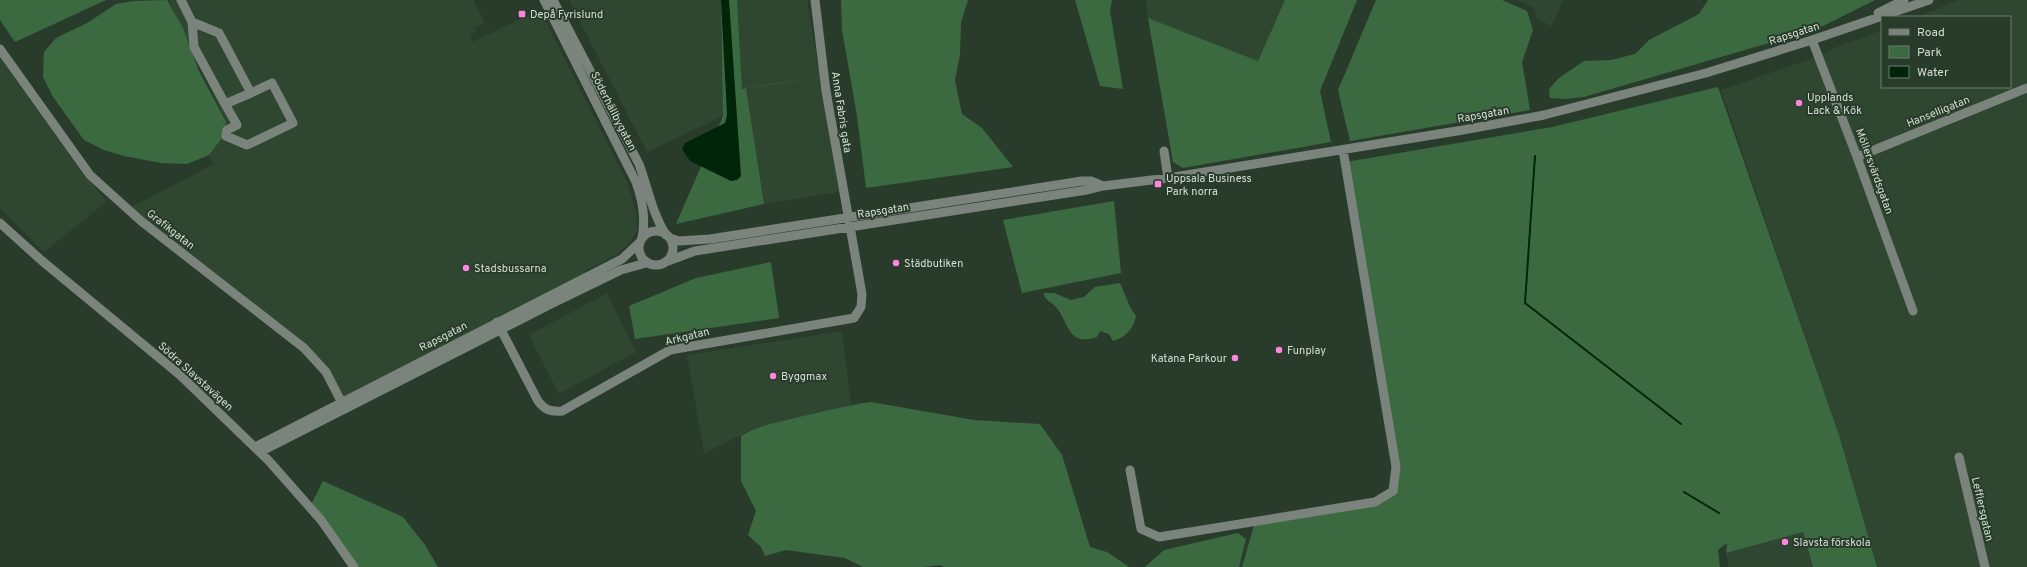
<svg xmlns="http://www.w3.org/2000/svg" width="2027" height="567" viewBox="0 0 2027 567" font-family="Overpass,sans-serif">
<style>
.built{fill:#2f4731}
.green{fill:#3b6a41}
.water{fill:#012508}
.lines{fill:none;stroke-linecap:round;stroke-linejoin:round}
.stream{stroke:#012508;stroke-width:2}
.minor{stroke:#7b847c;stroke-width:9}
.poi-dot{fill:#ff85de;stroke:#293c2b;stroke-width:1.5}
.labels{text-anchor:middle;stroke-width:4;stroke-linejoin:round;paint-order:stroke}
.poi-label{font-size:11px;fill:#d4dfd4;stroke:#293c2b;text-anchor:start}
.street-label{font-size:11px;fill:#d4dfd4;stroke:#293c2b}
</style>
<rect width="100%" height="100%" fill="#293c2b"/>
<path class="built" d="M169,0H473L485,23L475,28L476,32L470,35L473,42L537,11L542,14L627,182L636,213L637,231L627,246L619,253L585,271L587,276L341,403L326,372L304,348L128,209L214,164L209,155L222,138L226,122Z
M569,0H721L723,116L647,152Z
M737,0H807L839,192L764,204L746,88L742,89Z
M1146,0H1285L1258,61L1148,18Z
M1516,0H1563L1552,26L1537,19L1533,7Z
M1959,0H2027V567H1877L1839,435L1721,90L1813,58L1835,48L1882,30V87H2010V17H1917Z
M0,53L106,202L44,252L0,208Z
M607,293L636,352L559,394L529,335Z
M842,331L851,405L753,429L704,453L687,355Z
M1803,531L1813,567H1729L1726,553Z"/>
<path class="green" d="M0,0H106L15,42L0,20Z
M167,0L183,28L199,71L226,122L222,138L209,155L187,164L161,163L124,156L104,150L84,140L53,97L43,77L44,52L56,38L87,23L116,4L133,1Z
M721,0H737L742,89L820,77L746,88L764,204L676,224L723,116Z
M841,0H968L961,22L960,54L955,80L962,114L982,128L1013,167L866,188L857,116L842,30Z
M1075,0H1112L1110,11L1123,89L1100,86Z
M1285,0H1357L1320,91L1331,142L1183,168L1173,162L1148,18L1258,61Z
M1376,0H1502L1527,11L1533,30L1522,62L1530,110L1350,141L1338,90Z
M1708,0H1875L1817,29L1584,97L1564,99L1550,98L1549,89L1559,78L1584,61L1611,60L1635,54L1649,40L1699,14Z
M1718,87L1839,435L1877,567H1813L1803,532L1726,553L1727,543L1718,550L1720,567H1242L1255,522L1375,502L1393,491L1396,467L1346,162L1552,127Z
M1114,201L1121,273L1022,293L1003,220Z
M771,262L779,318L635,339L629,306L696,278Z
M1120,283L1130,307L1136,316C1134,328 1125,338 1113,341L1109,334L1100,331L1097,337C1067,347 1069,322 1056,307C1051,301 1046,302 1043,293H1054L1071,300L1084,297L1095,287Z
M871,402L974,420L1040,424L1062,455L1090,547L1107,552L1129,567H944L940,565L924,567H863L845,558L786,550L765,556L761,547L748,535L756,511L741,481V436C759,425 779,422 799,417C823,412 847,405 871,402Z
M323,481L403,517L425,545L438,567H354L310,507Z
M1238,533L1246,539L1239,567H1145L1164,550Z"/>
<path class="water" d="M721,0H729L741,176L737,180L731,181L690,161L682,149L685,143L725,123L727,115Z"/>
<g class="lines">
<path class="stream" d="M1535,156L1525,303L1681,424
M1684,492L1719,513"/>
<path class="minor" d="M181,0L192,22L194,47L225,104L251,93L219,33L192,22
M544,0L636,182C643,201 646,218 642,238
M553,0L639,164C648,188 652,213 666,235
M1878,13L1904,0
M1812,40L1857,157L1913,311
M0,49L90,175L141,221L304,348L326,372L345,409
M225,104L237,125L227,130L226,136L247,145L293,123L272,83L251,93
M1164,151L1168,178
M1857,157L2027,88
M0,223L41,260L180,375L269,461L321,520L354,567
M639 248a17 17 0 1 1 34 0a17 17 0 1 1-34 0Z
M670,238L679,241L710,239L1082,181H1091L1103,186
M668,261L695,251L1087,190L1103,186L1168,178L1463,130L1544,115L1706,73L1812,40L1929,0
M497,322L538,401C545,410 550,412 562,411L670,350L854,318L861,307L862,294L826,91L815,0
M255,447L622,259L639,243
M260,452L549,305L621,270L646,263
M1959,457L1985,567
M1130,470L1141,529L1159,537L1375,502L1393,491L1396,467L1343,150"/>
</g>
<g class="poi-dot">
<rect x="518" y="10" width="8" height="8" rx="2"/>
<circle cx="1799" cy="103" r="4"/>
<rect x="1154" y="180" width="8" height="8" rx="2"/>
<circle cx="896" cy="263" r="4"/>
<circle cx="466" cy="268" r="4"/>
<circle cx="1279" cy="350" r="4"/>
<circle cx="1235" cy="358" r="4"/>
<circle cx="773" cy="376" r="4"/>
<circle cx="1785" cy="542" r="4"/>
</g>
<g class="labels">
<g class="poi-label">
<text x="530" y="18">Depå Fyrislund</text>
<text x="1807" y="101">Upplands<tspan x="1807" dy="13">Lack &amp; Kök</tspan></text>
<text x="1166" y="182">Uppsala Business<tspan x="1166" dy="13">Park norra</tspan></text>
<text x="904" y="267">Städbutiken</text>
<text x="474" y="272">Stadsbussarna</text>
<text x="1287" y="354">Funplay</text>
<text x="1227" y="362" text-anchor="end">Katana Parkour</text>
<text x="781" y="380">Byggmax</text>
<text x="1793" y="546">Slavsta förskola</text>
</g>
<g class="street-label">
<text transform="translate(1794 33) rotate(-18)" y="4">Rapsgatan</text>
<text transform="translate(614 111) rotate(63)" y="4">Söderhällbygatan</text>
<text transform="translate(1938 111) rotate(-22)" y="4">Hanselligatan</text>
<text transform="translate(842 112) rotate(81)" y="4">Anna Fabris gata</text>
<text transform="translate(1483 114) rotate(-10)" y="4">Rapsgatan</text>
<text transform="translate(1875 171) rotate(70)" y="4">Möllersvärdsgatan</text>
<text transform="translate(883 210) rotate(-9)" y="4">Rapsgatan</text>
<text transform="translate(171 229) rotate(38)" y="4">Grafikgatan</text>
<text transform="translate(443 336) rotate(-27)" y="4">Rapsgatan</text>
<text transform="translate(687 336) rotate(-14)" y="4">Arkgatan</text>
<text transform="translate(196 376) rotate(42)" y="4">Södra Slavstavägen</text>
<text transform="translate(1983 509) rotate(77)" y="4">Lefflersgatan</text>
</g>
</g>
<rect x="1881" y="16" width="130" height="72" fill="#293c2b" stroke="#6d7d6f"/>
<rect x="1889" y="29" width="20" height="6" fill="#7b847c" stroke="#6d7d6f"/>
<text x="1917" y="36" font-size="12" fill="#d4dfd4">Road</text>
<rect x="1889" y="46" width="20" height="12" fill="#3b6a41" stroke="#6d7d6f"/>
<text x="1917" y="56" font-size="12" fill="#d4dfd4">Park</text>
<rect x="1889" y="66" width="20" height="12" fill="#012508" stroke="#6d7d6f"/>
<text x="1917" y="76" font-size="12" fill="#d4dfd4">Water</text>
</svg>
